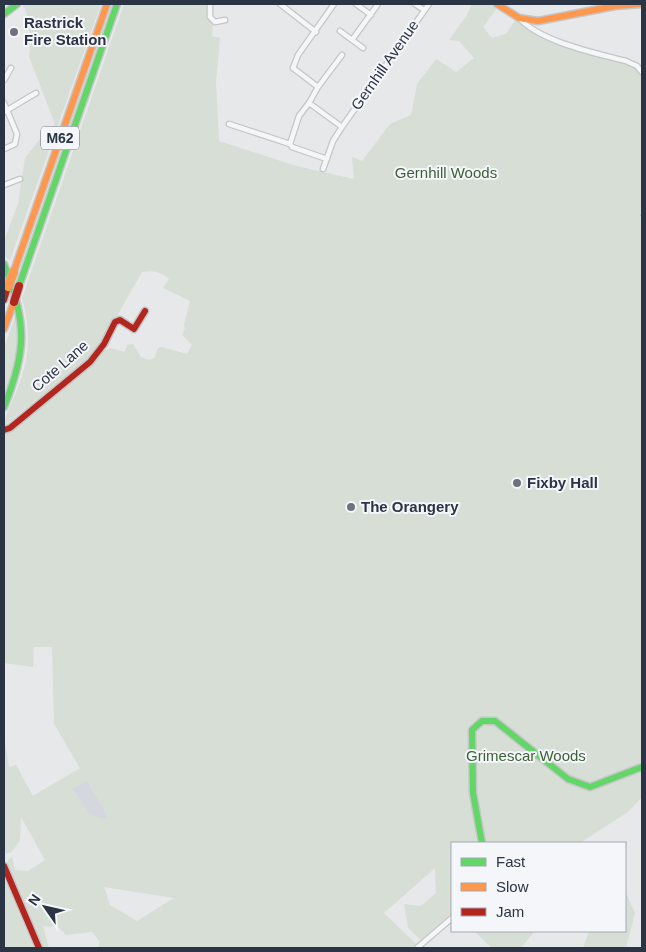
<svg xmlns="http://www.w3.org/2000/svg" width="646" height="952" viewBox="0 0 646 952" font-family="Arial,sans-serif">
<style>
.built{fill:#d4d7dd}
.green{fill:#d6ded6;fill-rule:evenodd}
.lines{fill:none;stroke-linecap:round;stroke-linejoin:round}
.stream{stroke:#b4c4d5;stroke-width:1}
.street-casing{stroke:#c4c6c8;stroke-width:7}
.fast-casing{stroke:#c4c6c8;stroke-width:9}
.slow-casing{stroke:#c4c6c8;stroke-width:9}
.jam-casing{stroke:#c4c6c8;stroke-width:9}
.street{stroke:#f5f6f7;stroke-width:4.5}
.fast{stroke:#63d668;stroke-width:6}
.slow{stroke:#ff974d;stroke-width:6}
.jam{stroke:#b3261e;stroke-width:6}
.slow-bridge-casing{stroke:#b8bbbf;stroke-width:10;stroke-linecap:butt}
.jam-bridge-casing{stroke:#b8bbbf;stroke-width:10;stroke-linecap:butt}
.slow-bridge{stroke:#ff974d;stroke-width:8}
.jam-bridge{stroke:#b3261e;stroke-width:8}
.poi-dot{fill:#6c737f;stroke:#f4f6f9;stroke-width:2}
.labels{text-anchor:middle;stroke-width:4;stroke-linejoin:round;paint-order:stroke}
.shield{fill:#f4f6f9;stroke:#676e7b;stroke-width:1}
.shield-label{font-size:14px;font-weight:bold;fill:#2b3445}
.poi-label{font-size:15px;font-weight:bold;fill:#2b3445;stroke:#f4f6f9;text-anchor:start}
.street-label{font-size:15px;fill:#2b3445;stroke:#f4f6f9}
.park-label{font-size:15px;fill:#3f6138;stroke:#f4f6f9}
</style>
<rect width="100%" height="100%" fill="#e6e8ea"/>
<path class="built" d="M87,780L108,816L103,820L89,814L73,788Z"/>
<path class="green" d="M24,4H101L10,260L4,256V241L18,204L25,158L40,139L55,124L29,57L31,40L25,8L22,5Z
M124,4H207V18L213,23L212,36L220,38L216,83L219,141L296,166L354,179L352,157L362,161L390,124L411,115L417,84L436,59L456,72L474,58L459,41L449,40L467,15L472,4H492L497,8L483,27L492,38L506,34L516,19C538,30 560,40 584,48C602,54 627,54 642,67V797L628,812L580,843H452V913L421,940L408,928L404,904L421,906L436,893L435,868L384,913L416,944L411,948H98L100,942L92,932L66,935L58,927L43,926L49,948H42L7,865L8,860L12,857L15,870L28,871L45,860L21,817L20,840L12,852L4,854V737L9,767L16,765L33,796L80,768L54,724L52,647H34L33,667L4,663V434L78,374H81L103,351L111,348L125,352L127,345L133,344L141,357L149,360L154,358L158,348L162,347L187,354L192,345L182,335L185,328L184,325L190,301L163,288L169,279C162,272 152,270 142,272L101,344L89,358L4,426V421C24,374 36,350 22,298ZM87,780L108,816L103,819L89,814L73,788ZM104,887L174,898L137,921L110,905Z
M18,308C20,343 18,364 4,397V348Z
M4,878L33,947L34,948H4Z
M625,891L635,913L626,948H583L589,931H625Z
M474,931H535L521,948H492Z"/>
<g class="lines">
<path class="stream" d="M640,216L642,213"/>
<defs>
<path id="street" d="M210,4V17L215,22L225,20
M280,4L316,32
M334,4L298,55L293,68L318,87L309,103L342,127
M356,4L371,15
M415,4L424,10
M519,18C541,42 595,53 626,61L637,66L642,72
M340,31L363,48
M352,40L378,4
M4,80L11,68
M318,87L342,55
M4,103L17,134L15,144L4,149
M309,103L299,116L290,144L292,147L327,159
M4,112L36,93
M229,124L290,144
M323,169L333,141L342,127L429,4
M4,185L20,179
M417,948L452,918"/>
<path id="fast" d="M4,14L17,4
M4,264C26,323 28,348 4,407
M19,286L117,4
M482,843L473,793L472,730L482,721H495L568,779L590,787L642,767"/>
<path id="slow" d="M497,4L519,18L538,21L615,6L642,4
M14,271L107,4
M4,329L14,302"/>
<path id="jam" d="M4,300L8,287
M4,430L10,428L90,362L104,344L115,322L120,320L134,329L145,311
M4,866L39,948"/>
</defs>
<use href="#street" class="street-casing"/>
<use href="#fast" class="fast-casing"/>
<use href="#slow" class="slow-casing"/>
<use href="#jam" class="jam-casing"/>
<use href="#street" class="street"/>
<use href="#fast" class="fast"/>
<use href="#slow" class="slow"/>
<use href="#jam" class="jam"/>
<defs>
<path id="slow-bridge" d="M8,287L14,271"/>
<path id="jam-bridge" d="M14,302L19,286"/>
</defs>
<use href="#slow-bridge" class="slow-bridge-casing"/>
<use href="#jam-bridge" class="jam-bridge-casing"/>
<use href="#slow-bridge" class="slow-bridge"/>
<use href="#jam-bridge" class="jam-bridge"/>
</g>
<g class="poi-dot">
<circle cx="14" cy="32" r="5"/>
<circle cx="517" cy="483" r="5"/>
<circle cx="351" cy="507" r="5"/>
</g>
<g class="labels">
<rect class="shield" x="41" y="126.5" width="38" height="23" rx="4"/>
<g class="shield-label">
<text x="60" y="143">M62</text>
</g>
<g class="poi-label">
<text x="24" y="28">Rastrick<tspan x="24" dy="17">Fire Station</tspan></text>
<text x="527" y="488">Fixby Hall</text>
<text x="361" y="512">The Orangery</text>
</g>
<g class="street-label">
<text transform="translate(385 65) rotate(-55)" y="5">Gernhill Avenue</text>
<text transform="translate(60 366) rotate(-41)" y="5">Cote Lane</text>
</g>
<g class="park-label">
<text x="446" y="178">Gernhill Woods</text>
<text x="526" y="761">Grimescar Woods</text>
</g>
</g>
<rect width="646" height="952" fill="none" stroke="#2b3445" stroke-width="10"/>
<rect x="451" y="842" width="175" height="90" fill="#f4f6f9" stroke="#a4a8b1"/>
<rect x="461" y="858" width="25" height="8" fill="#63d668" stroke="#a4a8b1"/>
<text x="496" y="867" font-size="15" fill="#2b3445">Fast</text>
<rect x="461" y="883" width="25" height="8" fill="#ff974d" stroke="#a4a8b1"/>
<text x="496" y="892" font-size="15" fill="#2b3445">Slow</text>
<rect x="461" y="908" width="25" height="8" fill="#b3261e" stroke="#a4a8b1"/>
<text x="496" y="917" font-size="15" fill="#2b3445">Jam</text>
<g transform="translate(45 907) rotate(304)" stroke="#f4f6f9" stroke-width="4" paint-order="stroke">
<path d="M0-4L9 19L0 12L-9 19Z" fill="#2b3445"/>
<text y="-8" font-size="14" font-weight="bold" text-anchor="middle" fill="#2b3445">N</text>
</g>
</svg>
